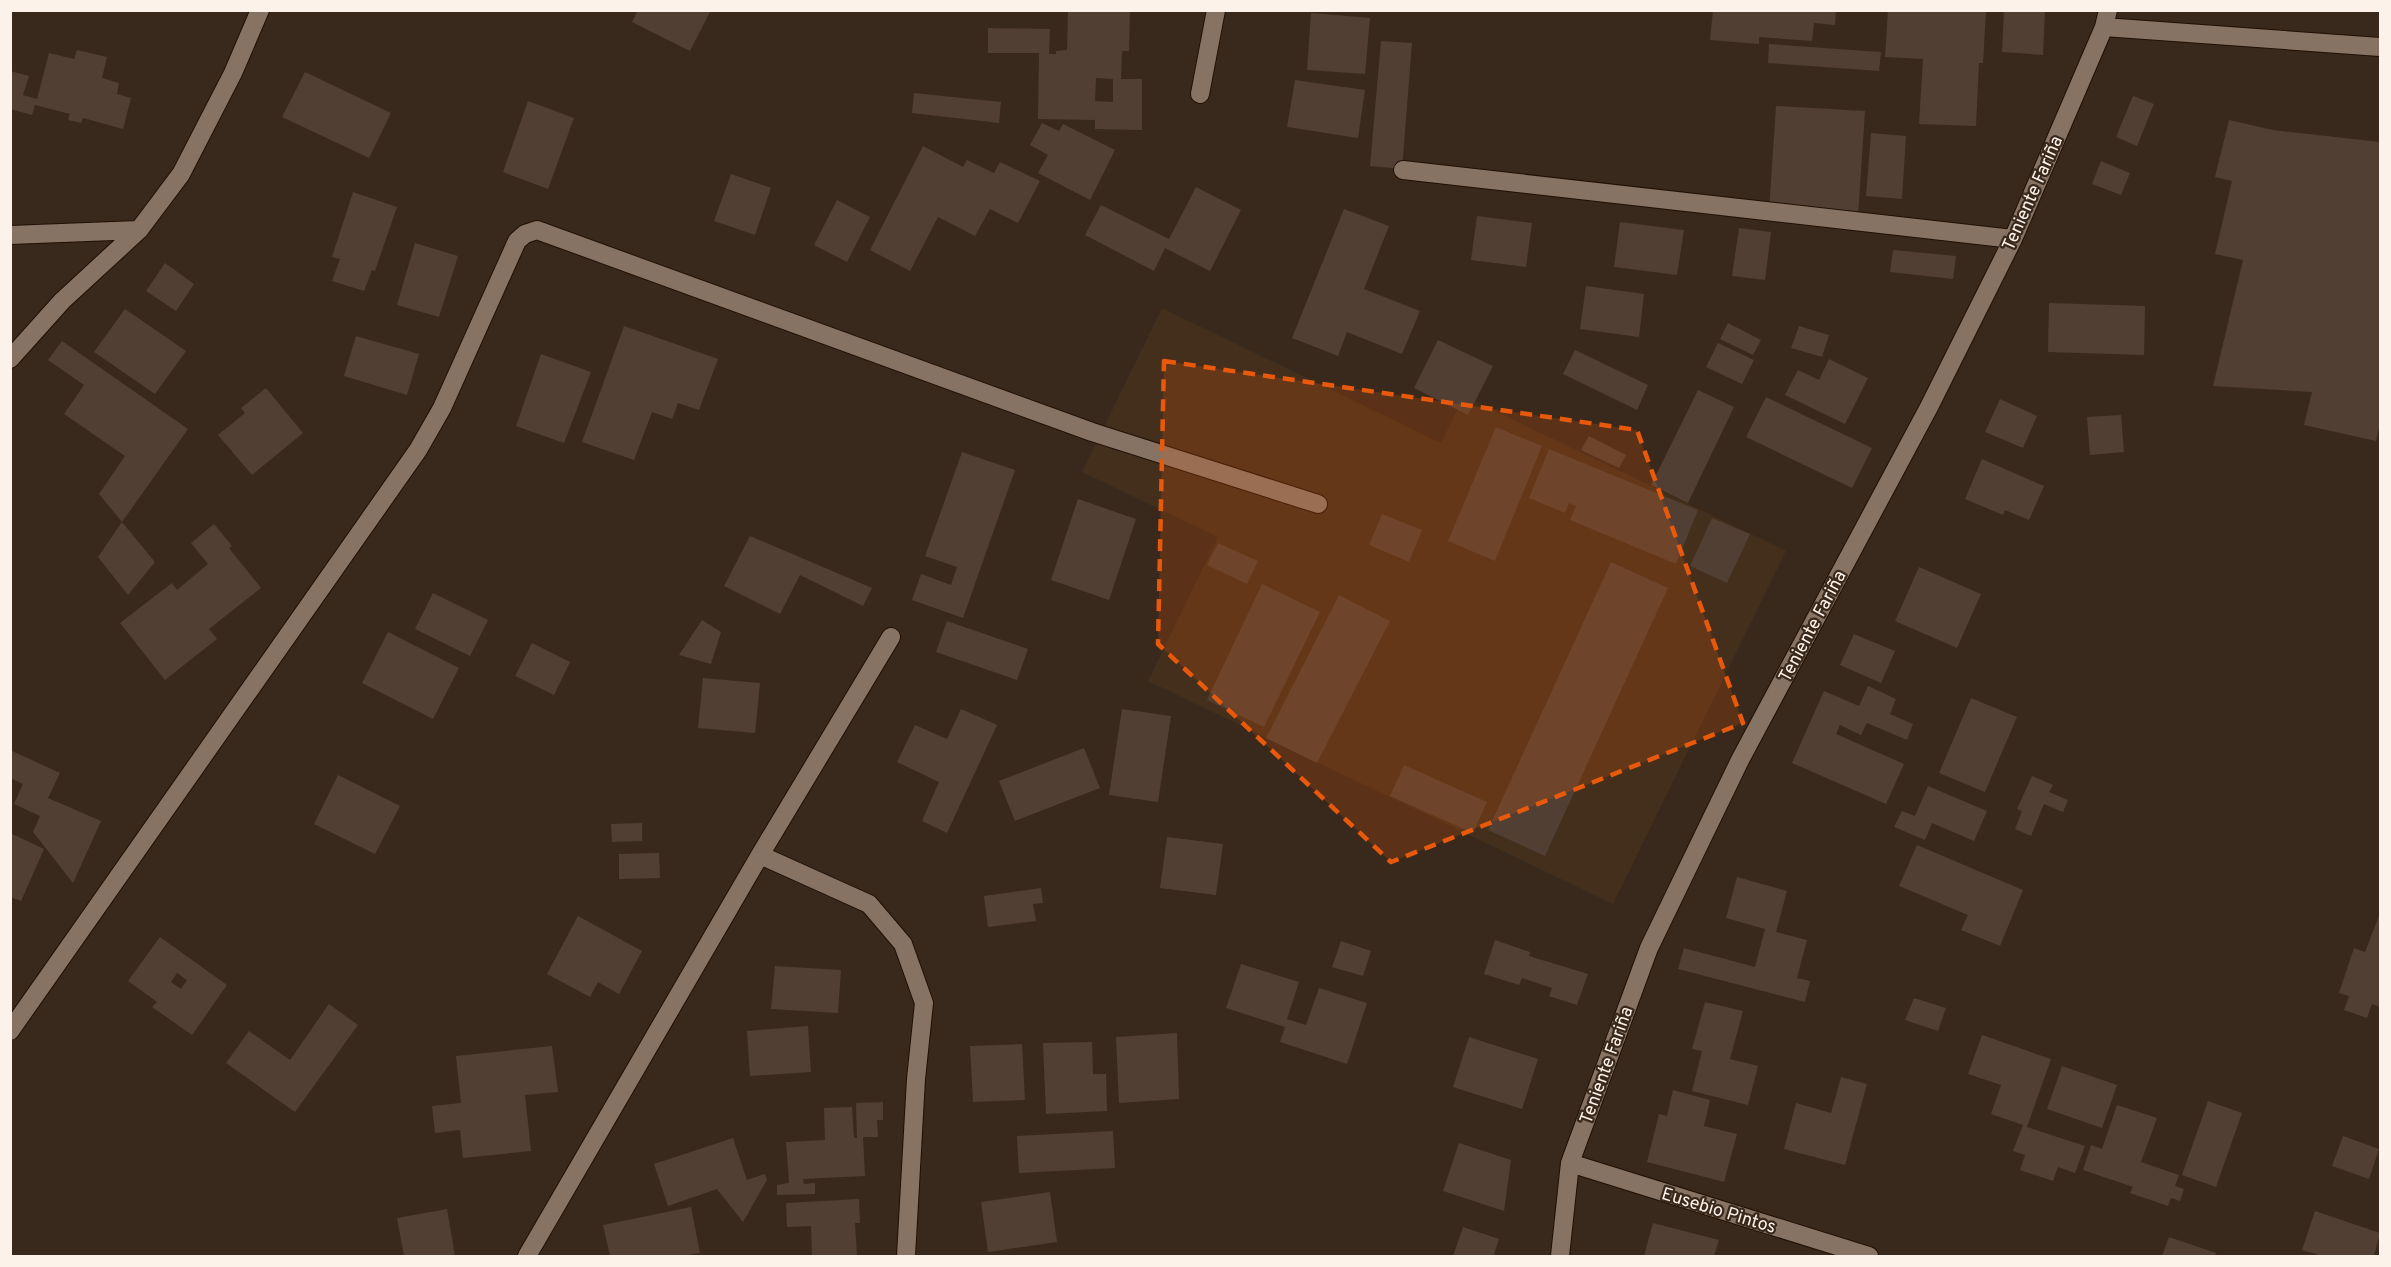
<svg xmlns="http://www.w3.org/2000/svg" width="2391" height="1267" viewBox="0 0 2391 1267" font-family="Overpass,sans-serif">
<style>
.built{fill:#442f1d}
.building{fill:#503f32;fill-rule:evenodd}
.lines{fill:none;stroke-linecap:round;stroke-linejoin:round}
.minor-casing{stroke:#201106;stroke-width:20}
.minor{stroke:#867364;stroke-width:18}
.marked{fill:#e8590c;fill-opacity:0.2;stroke:#e8590c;stroke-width:4.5;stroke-dasharray:12 8;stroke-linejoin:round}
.labels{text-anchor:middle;stroke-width:4.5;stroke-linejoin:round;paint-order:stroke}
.street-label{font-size:18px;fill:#fdf2e9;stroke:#39291c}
</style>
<rect width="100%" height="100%" fill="#39291c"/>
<path class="built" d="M1162,308L1441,443L1464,396L1786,551L1613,904L1148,681L1218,537L1082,472Z"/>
<path class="building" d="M638,10H711L690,51L632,22Z
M1068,10H1130L1129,51H1122L1121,79H1142V130L1095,129V120L1038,119L1039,53H988V28L1050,29L1049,54H1056V51L1067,50ZM1096,78L1113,79V102L1095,101Z
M1713,10H1836L1835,25L1814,23L1812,41L1759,37V44L1710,40Z
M1888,10H1986L1983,63H1979L1976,126L1919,124L1923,59L1885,57Z
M2004,10H2045L2043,55L2002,52Z
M1311,13L1370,18L1365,74L1307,70Z
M1381,41L1412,43L1402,169L1370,166Z
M1769,44L1881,52L1879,71L1768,63Z
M77,50L107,57L102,78L119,83L117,94L131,98L123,129L83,118L81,123L68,120L70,114L35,105L32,115L10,109V71L29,76L23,95L37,99L49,53L74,59Z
M305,72L391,113L369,158L282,117Z
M1295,80L1365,90L1358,138L1287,127Z
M914,93L1001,102L999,123L912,113Z
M2133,96L2154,104L2137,146L2116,137Z
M528,101L574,118L548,189L503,172Z
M1776,106L1865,111L1858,216L1769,211Z
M2229,120L2273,130L2380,142V424L2376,441L2304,425L2312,392L2213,386L2243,260L2215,254L2232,181L2215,177Z
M1042,123L1059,131L1063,124L1115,150L1090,200L1038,173L1048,155L1030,145Z
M1871,133L1906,136L1902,199L1866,196Z
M923,146L963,167L967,160L994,173L1000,162L1040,181L1018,223L990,209L975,236L938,217L910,271L870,250Z
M2101,161L2130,173L2121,195L2092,184Z
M731,174L771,188L755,235L714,221Z
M1196,187L1241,210L1210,271L1165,248L1154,271L1085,235L1101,205L1169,239Z
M353,192L397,207L375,271L372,270L364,291L332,281L340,259L332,257Z
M837,200L870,217L847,262L814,245Z
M1344,209L1389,226L1364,289L1420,311L1402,354L1347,332L1338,356L1292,338Z
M1477,216L1532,223L1526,267L1471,260Z
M1620,222L1684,230L1677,275L1614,267Z
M1739,228L1771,232L1765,280L1732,276Z
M415,243L458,256L439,317L397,305Z
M1893,250L1956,256L1953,279L1890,272Z
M165,263L194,284L176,311L146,291Z
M1586,286L1644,294L1639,337L1580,329Z
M2049,303L2145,306L2144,355L2048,352Z
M125,309L186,351L155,394L94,352Z
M1728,323L1761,340L1753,355L1720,339Z
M624,326L718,359L699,410L678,403L672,419L652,412L634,460L582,442Z
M1799,326L1829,335L1822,357L1791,348Z
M356,336L419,354L407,395L344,376Z
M1438,340L1493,366L1468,415L1414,388Z
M62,341L188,429L122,522L155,562L128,595L98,557L122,522L99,494L125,456L64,414L84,385L48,360Z
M1718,343L1754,360L1742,384L1706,367Z
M1575,350L1648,385L1637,410L1563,374Z
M541,354L591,372L564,443L516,426Z
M1829,359L1868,378L1845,424L1785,395L1798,370L1819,380Z
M266,388L303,433L252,475L218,435L245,413L241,408Z
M1698,390L1734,407L1688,503L1651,485Z
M1766,397L1872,448L1852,488L1746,437Z
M2000,399L2037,416L2023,448L1985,432Z
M2121,415L2124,452L2090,455L2087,417Z
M1496,427L1542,446L1495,561L1448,541Z
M1589,436L1626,455L1619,468L1581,450Z
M1549,449L1698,510L1676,564L1570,520L1576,506L1569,503L1565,513L1529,498Z
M962,452L1015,470L963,618L912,600L921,574L951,585L957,567L925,556Z
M1982,459L2044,486L2029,520L2005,510L2003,515L1965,499Z
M1078,499L1136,519L1109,600L1051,580Z
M1382,514L1422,530L1409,562L1369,545Z
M1712,518L1750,534L1727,583L1690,566Z
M214,524L232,546L229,548L261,588L209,629L217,639L165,680L120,623L172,583L177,590L208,564L191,543Z
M750,536L872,588L863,606L800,575L780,614L724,586Z
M1218,543L1258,561L1247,584L1207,565Z
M1611,562L1668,588L1545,856L1488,830Z
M1919,567L1981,594L1957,648L1895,621Z
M1262,584L1320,612L1264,727L1207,700Z
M433,593L488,620L470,656L415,629Z
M1339,595L1390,621L1317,763L1266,738Z
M702,620L721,632L711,664L679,655Z
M947,621L1028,649L1017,680L936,652Z
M388,632L459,668L433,719L362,683Z
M1854,634L1895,651L1881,683L1840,665Z
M532,643L570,662L554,695L515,676Z
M703,678L760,683L755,733L698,728Z
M1868,686L1896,699L1890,714L1913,724L1907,740L1867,723L1861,735L1840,725L1836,734L1904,764L1886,804L1792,763L1824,691L1859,706Z
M1971,698L2017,717L1985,792L1939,773Z
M961,709L997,725L947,833L922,821L939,782L897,762L915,725L947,739Z
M1122,709L1171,716L1158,802L1109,795Z
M1084,748L1100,788L1015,821L999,781Z
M10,750L60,773L48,798L101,821L73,883L33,832L40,816L14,804L23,784L10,778Z
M1404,765L1487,802L1473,833L1390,796Z
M338,775L400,806L375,854L314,824Z
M2032,776L2053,785L2049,792L2068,800L2063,812L2044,804L2031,836L2015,829L2022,811L2017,809Z
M1928,786L1987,811L1974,841L1932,823L1925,840L1894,827L1902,811L1915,816Z
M642,823V841L612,842L611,824Z
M10,833L44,849L21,901L10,897Z
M1167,837L1223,844L1216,895L1160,888Z
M1917,845L2023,890L2000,946L1961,930L1968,915L1899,886Z
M659,853L660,878L619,879V854Z
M1737,877L1787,891L1776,932L1807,940L1797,978L1810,981L1805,1002L1678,969L1684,948L1755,967L1765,929L1726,918Z
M1041,888L1043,903L1033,904L1036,921L988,927L984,896Z
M2380,913V1007L2372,1004L2367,1018L2344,1010L2349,996L2339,993L2354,948L2365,952Z
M578,916L642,951L619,994L598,982L590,997L547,974Z
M160,937L227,985L192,1035L152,1007L157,1002L128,981ZM177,973L187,980L181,989L171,982Z
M1495,940L1530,952L1529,956L1588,974L1577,1005L1549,996L1552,988L1522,978L1519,985L1484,974Z
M1341,941L1371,951L1363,976L1332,967Z
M1241,964L1299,982L1287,1019L1306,1025L1319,988L1367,1003L1347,1064L1280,1042L1285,1027L1226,1008Z
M775,966L841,970L838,1013L771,1009Z
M1914,998L1946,1008L1938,1031L1905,1020Z
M1705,1002L1743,1011L1730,1059L1758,1066L1748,1105L1692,1091L1702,1051L1692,1049Z
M329,1004L358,1025L295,1112L226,1063L249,1031L290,1060Z
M808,1026L811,1072L750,1076L747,1031Z
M1177,1033L1179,1099L1119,1103L1116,1037Z
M1982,1035L2051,1059L2027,1127L2085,1146L2075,1173L2058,1167L2053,1181L2020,1170L2025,1155L2013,1151L2023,1125L1991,1114L2001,1085L1968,1074Z
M1469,1037L1538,1059L1522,1109L1453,1087Z
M1092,1042L1093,1074H1106L1107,1111L1046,1114L1043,1043Z
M1022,1044L1025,1100L973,1102L970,1046Z
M552,1046L558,1092L525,1095L531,1151L463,1158L460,1130L435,1133L432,1106L461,1103L456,1056Z
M2062,1066L2117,1085L2102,1128L2047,1109Z
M1841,1077L1867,1084L1845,1165L1784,1149L1796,1103L1831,1113Z
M1673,1090L1710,1100L1704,1126L1737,1134L1724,1182L1647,1162L1659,1114L1667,1116Z
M2208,1101L2242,1113L2216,1187L2182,1175Z
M883,1102V1120H877L878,1137H863L865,1176L803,1179L804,1184L815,1183V1194L777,1195V1185L789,1183L786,1142L825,1140L824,1108L852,1107L854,1138H857L856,1103Z
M2117,1105L2157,1118L2141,1162L2179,1175L2175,1186L2184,1189L2180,1201L2171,1198L2168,1206L2130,1193L2133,1187L2083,1170L2091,1145L2102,1149Z
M1113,1131L1115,1168L1019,1173L1017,1136Z
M2343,1136L2379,1149L2369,1179L2332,1166Z
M733,1138L747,1180L765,1174L767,1180L743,1222L717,1189L668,1206L654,1164Z
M1459,1143L1511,1160L1504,1211L1443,1191Z
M1050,1192L1057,1242L988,1252L981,1202Z
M859,1199L860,1223H855L857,1256H812L811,1226L787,1227L786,1203Z
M691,1207L700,1253L680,1256H610L603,1225Z
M447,1209L455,1256H404L397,1218Z
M2315,1211L2380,1233L2374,1256H2322L2302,1250Z
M1653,1223L1719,1240L1714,1256H1644Z
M1463,1227L1499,1239L1494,1254L1498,1256H1453Z
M2169,1237L2216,1253L2215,1256H2162Z"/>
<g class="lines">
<defs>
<path id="minor" d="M2104,27L2380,47
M1200,94L1216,10
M1403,170L2013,239
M10,235L139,230
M10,359L62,301L139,230L181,174L233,73L260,10
M760,855L869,904L903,944L924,1003L916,1079L906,1256
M10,1031L418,450L442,408L517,241L525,234L537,230L1092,432L1318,504
M1570,1163L1869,1256
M527,1256L760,855L891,637
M1560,1256L1570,1163L1649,948L1740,760L1929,407L2013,239L2104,27L2108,10"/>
</defs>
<use href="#minor" class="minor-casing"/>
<use href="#minor" class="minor"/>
</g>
<path class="marked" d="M1164,361L1637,430L1743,723L1391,862L1158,644Z"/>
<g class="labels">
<g class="street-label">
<text transform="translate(2032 193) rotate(-66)" y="6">Teniente Fariña</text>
<text transform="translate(1812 626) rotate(-62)" y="6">Teniente Fariña</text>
<text transform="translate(1606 1065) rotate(-70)" y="6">Teniente Fariña</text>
<text transform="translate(1719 1210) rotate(17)" y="6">Eusebio Pintos</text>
</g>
</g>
<rect width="2391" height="1267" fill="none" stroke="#fdf2e9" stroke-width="24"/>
</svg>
